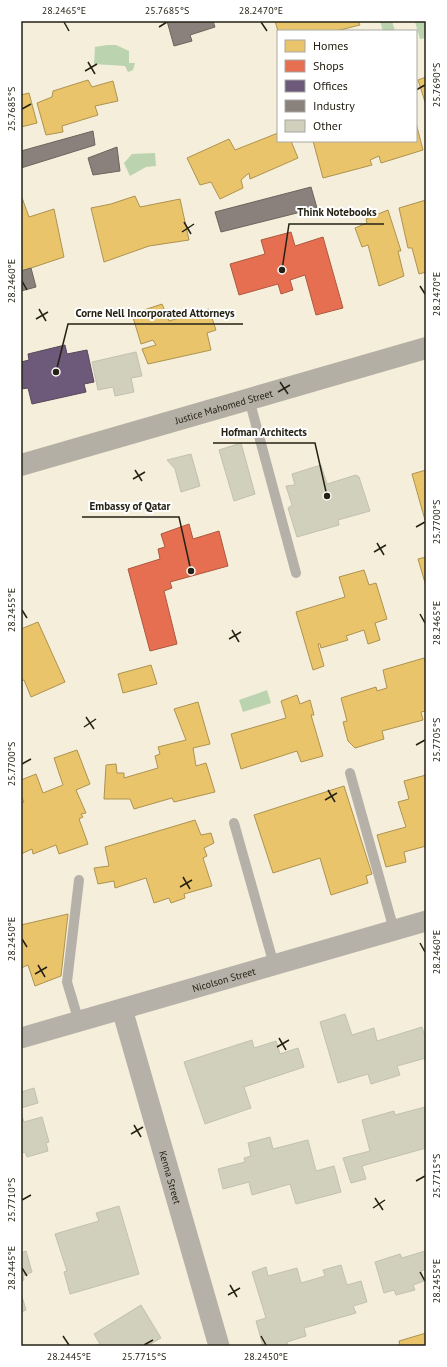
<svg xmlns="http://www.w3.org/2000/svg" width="447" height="1367" viewBox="0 0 447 1367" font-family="'PT Sans',sans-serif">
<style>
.water{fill:#bbd3af}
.homes{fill:#e9c46a;stroke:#ae9350}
.shops{fill:#e76f51;stroke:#ad583f}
.offices{fill:#6d597a;stroke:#57485b}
.industry{fill:#8a817c;stroke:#6c645d}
.building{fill:#d1d0bd;stroke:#c2c1b1}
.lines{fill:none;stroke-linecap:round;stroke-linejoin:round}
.lane{stroke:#b5b1a8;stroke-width:10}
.street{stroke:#b5b1a8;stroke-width:21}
.secondary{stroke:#b4afa4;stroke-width:22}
.ticks{fill:none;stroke:#252214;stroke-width:1.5}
.labels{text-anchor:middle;stroke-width:4;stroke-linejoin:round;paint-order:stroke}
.street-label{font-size:10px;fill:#252214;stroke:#fff}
.leader{fill:none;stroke:#252214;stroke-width:1.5}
.callout-dot{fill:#252214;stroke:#fff;stroke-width:1.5}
.callout-label{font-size:11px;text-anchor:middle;font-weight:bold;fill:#252214;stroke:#fff;stroke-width:4;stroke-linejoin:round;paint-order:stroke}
.neatline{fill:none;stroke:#252214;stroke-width:1.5}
.ticks-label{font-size:10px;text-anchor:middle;fill:#252214}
</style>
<rect width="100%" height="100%" fill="#f4eeda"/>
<path class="water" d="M380,21H392L395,31H383Z
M426,21V38L420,39L415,22Z
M107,45H116L129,51V63H135L133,70L128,72L125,66L94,64L95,47Z
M155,153L156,166L146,167L130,176L124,163L132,154Z
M267,690L271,703L243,712L239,700Z"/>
<path class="homes" d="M275,21H358L360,25L336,31H278Z
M426,77V105L418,80Z
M88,80L92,87L113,81L118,101L95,106L98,115L62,126L63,132L46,135L37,103L52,97L53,91Z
M29,93L37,123L21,127V95Z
M416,123L423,150L381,163L379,156L370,160L372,165L323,178L313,141H416Z
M278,133V141H291L298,158L250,179L249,173L241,180L243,188L220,199L211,182L200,185L187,158L229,139L235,150Z
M21,195L29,217L54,209L64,257L22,271Z
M135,196L140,207L180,199L189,240L149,246L104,262L91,208L111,204Z
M426,200V272L419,274L412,248H408L399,208Z
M388,210L401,251H398L404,276L379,286L368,245L362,247L355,228L367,223L366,219Z
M162,304L169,321L209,309L216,330L207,333L211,350L148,364L142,349L156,345L153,340L141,344L132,314Z
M426,470V520H425L412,474Z
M426,557V586L418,559Z
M364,570L369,585L376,583L387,619L375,623L380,640L368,644L364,630L346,636L348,640L321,648L320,644H318L324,666L313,670L296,612L345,597L339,577Z
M38,622L65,682L31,697L24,680L21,681V629Z
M424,658L426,664V711L421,712L423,720L382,731L384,739L355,748L348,741L343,722L347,721L341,698L376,687L377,691L387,688L383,670Z
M151,665L157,684L123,693L118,674Z
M297,695L300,704L310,700L314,715H311L323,756L301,762L297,751L241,769L231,734L286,718L281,701Z
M198,702L210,744L193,748L196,766L206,763L215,792L174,802L172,798L134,809L130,799H104L106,765L116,764L117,773H124V778L158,768L155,756L160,754L158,747L186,740L174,709Z
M77,750L90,784L76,790L86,813L81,814L83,817L79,819L88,844L59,854L56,845L33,854L32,849L21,854V803L24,802L21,795V780L36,774L43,793L63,785L54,758Z
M426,775V846L404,852L406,862L386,867L377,835L406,827L398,802L409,799L404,781Z
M344,786L372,874L366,876L368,883L331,895L320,858L273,873L254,815Z
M195,820L201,835L211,833L214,843L204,848L207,856L203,858L212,886L184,894L185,898L171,903L169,898L154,903L146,878L115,888L114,881L98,884L94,868L109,866L105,847Z
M68,914L61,976L35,986L28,965L21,968V925Z
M426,1333V1346H400L399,1341Z"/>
<path class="shops" d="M291,232L295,246L323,237L343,308L316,315L305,275L290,280L293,290L281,294L278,284L239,295L230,264L265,254L261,240Z
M189,524L193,539L219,531L228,566L170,582L172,588L164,591L177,644L150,651L128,569L160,559L158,549L165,547L161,534Z"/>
<path class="offices" d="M65,345L67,354L87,350L94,382L84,384L86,392L32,404L28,388L21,389V362L29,360L28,354Z"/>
<path class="industry" d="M167,21H213L215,27L190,35L192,41L174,46Z
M93,131L95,145L21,168V151Z
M117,147L120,171L93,175L88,158Z
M311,187L317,208L221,232L215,212Z
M31,268L36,287L21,291V271Z"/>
<path class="building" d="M136,352L142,376L131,378L134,392L115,396L113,387L98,390L92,362Z
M241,443L255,494L234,501L219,450Z
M191,454L200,486L181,492L175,469L167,460Z
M321,465L327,484L356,475L359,477L370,511L338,520L339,525L297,537L288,508L292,505L286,486L295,485L292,474Z
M345,1014L352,1035L374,1028L377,1041L422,1027L426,1040V1058L397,1066L400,1075L371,1084L368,1074L338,1083L320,1022Z
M252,1040L254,1048L276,1041L280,1054L298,1048L304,1067L244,1087L251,1108L205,1124L184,1062Z
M34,1088L38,1103L21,1108V1092Z
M425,1107L426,1148L362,1166L366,1179L351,1183L343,1158L370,1151L362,1120L394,1111L395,1115Z
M21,1113L24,1122L42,1117L49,1142L46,1143L48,1151L27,1157L25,1152L21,1153Z
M270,1137L273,1149L308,1140L316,1171L334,1166L341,1192L296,1204L290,1184L252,1195L249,1182L223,1189L218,1169L245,1162L244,1158L251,1156L248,1143Z
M119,1206L139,1274L70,1294L64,1272L67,1271L55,1234L99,1221L96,1213Z
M26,1251L32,1272L23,1276L24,1280L21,1281V1253Z
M425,1251L426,1269L421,1271L424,1281L413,1285L415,1290L396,1295L394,1290L384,1293L375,1262L400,1254L402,1258Z
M341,1265L347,1285L361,1281L367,1302L353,1306L356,1313L304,1328L306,1336L287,1342L288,1346H263L256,1321L266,1318L252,1272L266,1267L268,1276L297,1268L301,1283L325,1276L323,1270Z
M21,1293L26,1310L21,1312Z
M141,1305L161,1338L147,1346H96L100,1344L94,1334Z"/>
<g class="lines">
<path class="lane" d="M249,399L296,573
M350,773L394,930
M234,823L274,965
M79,1022L67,982L79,880"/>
<g class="street">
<path id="s1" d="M122,1009L219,1346"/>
<path id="s2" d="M21,1038L426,921"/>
</g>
<path class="secondary" id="s3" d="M21,465L426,348"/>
</g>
<path class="ticks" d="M64,22L69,31M261,22L267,31M159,27L167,22M88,62L95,74M85,71L97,64M416,90L425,85M22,109L31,104M184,222L191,234M182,232L194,224M22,281L27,290M420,286L425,294M39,309L46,321M36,319L48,312M280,382L288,394M278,392L290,385M135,470L142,481M133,479L145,472M416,527L425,522M377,543L384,555M374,552L386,545M22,610L27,618M420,614L425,623M232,630L239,642M229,639L241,632M86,717L94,729M84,727L96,719M416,745L425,740M22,764L31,759M328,790L335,802M325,800L337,793M183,877L190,889M180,887L192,880M22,939L27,947M420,943L425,952M38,965L45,977M35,974L47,967M279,1038L286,1050M277,1047L289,1040M134,1125L141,1137M131,1134L143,1127M416,1181L425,1176M375,1198L383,1210M22,1200L31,1195M373,1208L385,1200M22,1268L27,1276M420,1272L425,1281M230,1285L237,1297M228,1295L240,1288M63,1336L69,1345M261,1336L266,1345M144,1345L153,1340"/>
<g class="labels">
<g class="street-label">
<text dy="4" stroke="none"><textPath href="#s3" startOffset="211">Justice Mahomed Street</textPath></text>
<text dy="4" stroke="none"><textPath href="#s2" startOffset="211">Nicolson Street</textPath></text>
<text dy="4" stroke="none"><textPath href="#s1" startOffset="175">Kenna Street</textPath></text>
</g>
</g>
<path class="leader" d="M282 270L289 224H384M56 372L68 324H243M327 496L315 443H213M191 571L179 517H82"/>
<g class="callout-dot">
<circle cx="282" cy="270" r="4"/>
<circle cx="56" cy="372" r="4"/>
<circle cx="327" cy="496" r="4"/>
<circle cx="191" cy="571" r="4"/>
</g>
<g class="callout-label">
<text x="337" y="216">Think Notebooks</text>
<text x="155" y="317">Corne Nell Incorporated Attorneys</text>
<text x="264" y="436">Hofman Architects</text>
<text x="130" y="510">Embassy of Qatar</text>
</g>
<rect width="447" height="1367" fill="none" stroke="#ffffff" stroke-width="44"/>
<rect x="277" y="30" width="140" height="112" fill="#ffffff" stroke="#a8a7a1"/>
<rect x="285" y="40" width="20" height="12" fill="#e9c46a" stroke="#a8a7a1"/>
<text x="313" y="50" font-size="12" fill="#252214">Homes</text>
<rect x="285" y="60" width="20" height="12" fill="#e76f51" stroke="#a8a7a1"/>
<text x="313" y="70" font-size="12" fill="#252214">Shops</text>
<rect x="285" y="80" width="20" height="12" fill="#6d597a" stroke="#a8a7a1"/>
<text x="313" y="90" font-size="12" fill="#252214">Offices</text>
<rect x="285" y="100" width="20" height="12" fill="#8a817c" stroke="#a8a7a1"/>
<text x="313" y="110" font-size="12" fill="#252214">Industry</text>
<rect x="285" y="120" width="20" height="12" fill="#d1d0bd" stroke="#a8a7a1"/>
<text x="313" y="130" font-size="12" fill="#252214">Other</text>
<rect x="22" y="22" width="403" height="1323" class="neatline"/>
<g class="ticks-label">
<text x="64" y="14">28.2465°E</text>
<text x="167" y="14">25.7685°S</text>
<text x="261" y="14">28.2470°E</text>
<text transform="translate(436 85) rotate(-90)" y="4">25.7690°S</text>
<text transform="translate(11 109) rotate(-90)" y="4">25.7685°S</text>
<text transform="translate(11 281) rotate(-90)" y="4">28.2460°E</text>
<text transform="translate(436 294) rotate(-90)" y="4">28.2470°E</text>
<text transform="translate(436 522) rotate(-90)" y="4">25.7700°S</text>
<text transform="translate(11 610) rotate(-90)" y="4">28.2455°E</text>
<text transform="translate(436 623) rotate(-90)" y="4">28.2465°E</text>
<text transform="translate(436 740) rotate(-90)" y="4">25.7705°S</text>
<text transform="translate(11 764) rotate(-90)" y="4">25.7700°S</text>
<text transform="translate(11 939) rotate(-90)" y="4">28.2450°E</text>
<text transform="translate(436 952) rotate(-90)" y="4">28.2460°E</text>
<text transform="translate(436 1176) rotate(-90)" y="4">25.7715°S</text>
<text transform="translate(11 1200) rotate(-90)" y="4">25.7710°S</text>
<text transform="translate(11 1268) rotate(-90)" y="4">28.2445°E</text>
<text transform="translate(436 1281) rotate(-90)" y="4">28.2455°E</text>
<text x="69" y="1360">28.2445°E</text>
<text x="144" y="1360">25.7715°S</text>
<text x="266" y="1360">28.2450°E</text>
</g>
</svg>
